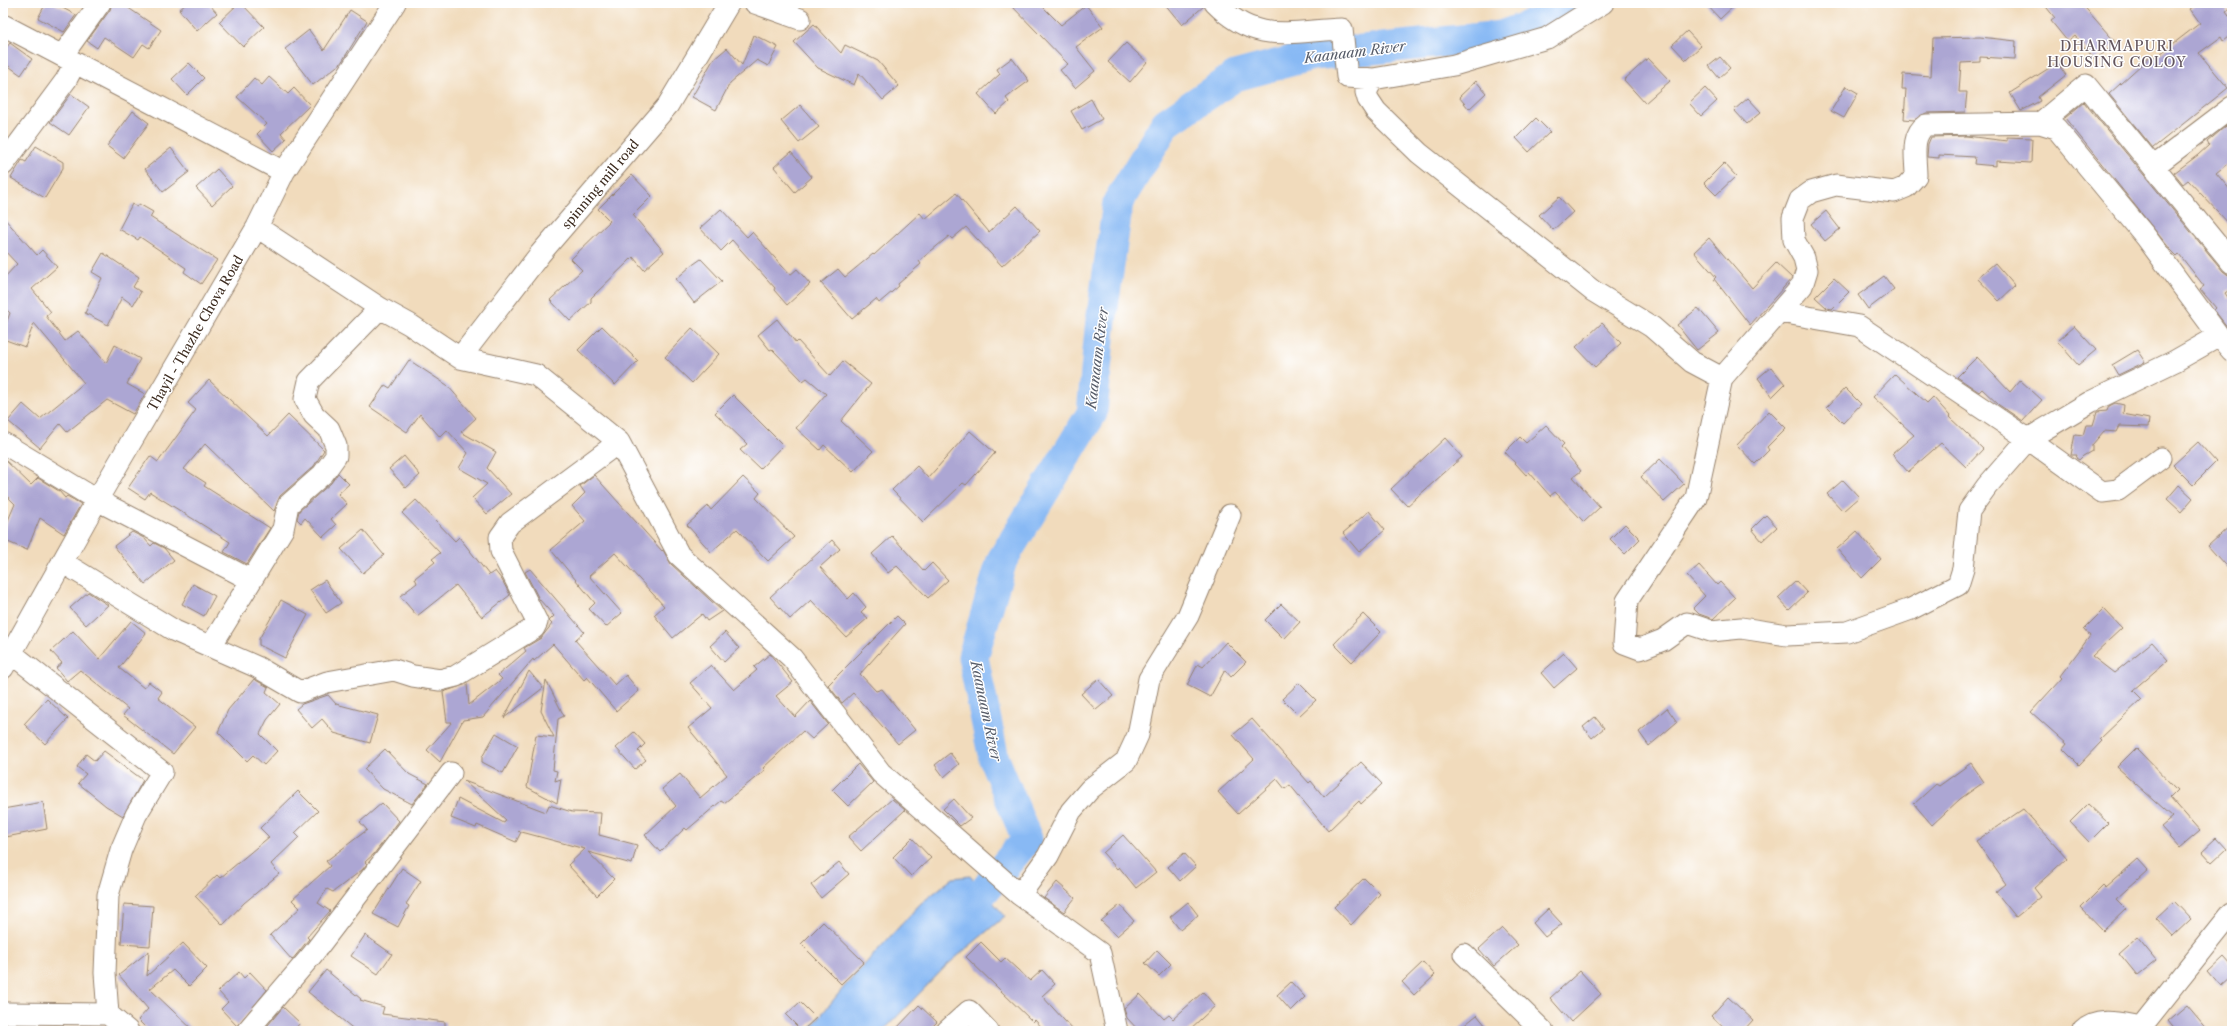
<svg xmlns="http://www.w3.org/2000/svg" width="2235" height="1034" viewBox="0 0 2235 1034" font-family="'Libre Caslon Text',serif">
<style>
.water{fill:#88b9f4;stroke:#627289}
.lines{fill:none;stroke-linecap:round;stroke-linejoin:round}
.river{stroke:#88b9f4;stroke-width:31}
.building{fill:#aca6d3}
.minor-casing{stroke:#96826d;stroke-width:23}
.minor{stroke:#fff;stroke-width:21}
.labels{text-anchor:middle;stroke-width:3;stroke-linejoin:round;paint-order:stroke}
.street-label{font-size:13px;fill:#3b2a1e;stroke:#fff}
.neighbourhood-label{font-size:14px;letter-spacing:1px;fill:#63555d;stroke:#fff}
.water-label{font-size:14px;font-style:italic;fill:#565c69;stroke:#fff}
</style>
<rect width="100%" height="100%" fill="#fff"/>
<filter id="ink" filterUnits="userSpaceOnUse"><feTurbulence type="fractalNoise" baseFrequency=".025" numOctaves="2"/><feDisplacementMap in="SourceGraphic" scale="8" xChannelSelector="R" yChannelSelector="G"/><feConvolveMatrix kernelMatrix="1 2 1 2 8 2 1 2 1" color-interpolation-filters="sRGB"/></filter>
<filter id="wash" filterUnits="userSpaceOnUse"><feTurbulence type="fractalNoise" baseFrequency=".012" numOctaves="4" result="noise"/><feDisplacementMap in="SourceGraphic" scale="16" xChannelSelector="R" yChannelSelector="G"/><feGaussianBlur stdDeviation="0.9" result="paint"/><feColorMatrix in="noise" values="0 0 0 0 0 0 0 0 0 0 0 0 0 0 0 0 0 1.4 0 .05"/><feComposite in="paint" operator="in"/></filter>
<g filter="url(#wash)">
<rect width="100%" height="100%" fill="#f1dbbc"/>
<path class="water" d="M970,876L1005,916L947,965L883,1031H808L844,987L920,904L953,878Z"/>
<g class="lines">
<path class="river" d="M957,923L1027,839L994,759L973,657L1002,560L1092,413L1100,329L1118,202L1166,123L1235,76L1313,55L1501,36L1558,15L1575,3"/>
</g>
<g id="blocks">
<path class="building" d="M46,3H53L76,15L64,32L38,18Z
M112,3H121L161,30L149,48L143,44L134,57L104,37L97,48L87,41L110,10Z
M187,3H208L217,13L197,31L179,10Z
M239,3H241L264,27L243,47L219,22Z
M1009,3H1039L1061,25L1086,5L1103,27L1076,47L1095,71L1075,88L1060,70L1068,64Z
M1164,3H1203L1204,6L1182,25Z
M1705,3H1737L1720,19Z
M2043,3H2081L2116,43L2095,60L2075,36L2068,42L2051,21L2055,18Z
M2198,3H2232V7L2226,11L2232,19V34L2223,41L2221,37L2199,53L2228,88L2153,148L2109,94L2153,54L2156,57L2200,23L2190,9Z
M350,10L367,21L341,63L313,85L285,49L309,30L324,50Z
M814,24L841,53L845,45L878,61L899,86L883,100L859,73L854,85L818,68L794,42Z
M1687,31L1701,46L1686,60L1672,45Z
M754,35L778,47L768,66L757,60L730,83L716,110L692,97L713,60L727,48L742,65Z
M1980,37L2016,41L2015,59L1980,57V62L1961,63L1959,92H1967L1965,112L1926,113L1914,120L1904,119L1906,89H1902L1903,74L1931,76L1933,38Z
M10,43L32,59L21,75L3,62V52Z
M1126,43L1147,62L1130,82L1108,62Z
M1720,57L1730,68L1719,78L1709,66Z
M1012,58L1029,81L1006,98L1009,102L996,114L978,94L1000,74L997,69Z
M1648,58L1670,81L1645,103L1624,80Z
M189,63L204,78L187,95L172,79Z
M2057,63L2066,75L2038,97L2040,101L2021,111L2010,93Z
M269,77L288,94L294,88L310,105L281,133L286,139L273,151L257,134L267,124L237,97L254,78L262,85Z
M1476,81L1486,93L1469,109L1459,97Z
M1846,86L1858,93L1844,118L1831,111Z
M1705,88L1717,101L1701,116L1689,103Z
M71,94L89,107L69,135L50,122Z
M1748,98L1761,112L1747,124L1734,110Z
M1091,99L1102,119L1082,130L1071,111Z
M2084,102L2223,271L2232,278V288L2225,293L2229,299L2232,297V333L2214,310L2216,308L2200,289L2204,286L2179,254L2177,256L2170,249L2065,118Z
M800,105L819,127L799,143L781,121Z
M133,111L149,123L123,158L107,146Z
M1536,118L1550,132L1529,152L1516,138Z
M2226,126L2232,133V160L2216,173L2232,192V227L2188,180L2183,184L2174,173L2198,155L2209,145L2207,142Z
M1966,136L2007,141V137L2032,138L2031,163L1996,161V166L1974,164L1975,157L1939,155V158L1927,157L1928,144L1931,137Z
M36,146L63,162V168L45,198L11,178L22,160L26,162Z
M171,148L189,172L163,192L145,169Z
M791,152L812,177L795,192L774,167Z
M1724,163L1736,176L1716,195L1704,183Z
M217,169L232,186L212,205L196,188Z
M632,175L652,196L633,215L664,252L644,270L633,257L591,298V302L570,321L550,300L582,270L571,259L610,221L598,209Z
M956,193L989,232L1017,206L1040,231L1002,266L966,227L952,239L949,236L919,261L921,264L898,284L899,286L879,303L876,299L852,319L821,283L838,269L845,277L873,254L874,255L920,213L925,219Z
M1559,197L1573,212L1553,230L1539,215Z
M132,204L137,207L139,204L153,212L150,217L217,260L201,284L184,272L186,268L140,237L138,240L119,229Z
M721,209L747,237L752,232L790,275L797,269L810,284L787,305L774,290L775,288L732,240L721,251L700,228Z
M1826,211L1840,229L1825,241L1811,224Z
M3,217L37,255L42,250L57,267L32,289L51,312L46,316L65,341L78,331L106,363L115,345L140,359L127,384L145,394L133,414L107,400L67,432L60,424L40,448L8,421L23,404L40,419L84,383L34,323L25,347L3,339V332L10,313L3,306V279L17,264L3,249Z
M1709,238L1752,288L1776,263L1792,278L1750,325L1714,279L1716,277L1694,252Z
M103,253L139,277L133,287L141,292L133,305L122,297L108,325L85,313L102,278L92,272Z
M701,259L722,281L694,303L676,279L691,266Z
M1995,263L2015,286L1999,301L1977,278Z
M1884,276L1894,289L1868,309L1858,295Z
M1834,278L1849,292L1832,309L1827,308L1815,297Z
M1698,308L1719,333L1697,350L1677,325Z
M777,319L796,343L798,341L830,376L843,361L871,384L841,421L873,451L853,472L824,445L820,450L796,428L826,394L807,378L803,381L772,349L770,350L758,335Z
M1602,323L1621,343L1595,367L1576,347Z
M602,326L638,361L615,385L578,350Z
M2074,326L2096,350L2078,365L2057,341Z
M692,328L719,354L692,383L665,357Z
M2137,350L2145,362L2118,375L2112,365Z
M1977,357L2010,392L2020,380L2042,400L2023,421L1999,405L1982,389L1979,392L1957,377Z
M409,360L447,385L476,418L461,432L496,452L487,468L511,494L487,514L472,498L487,484L459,468L468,453L447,430L440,437L420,414L407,432L370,407L385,385L390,388Z
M1771,367L1785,384L1772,397L1758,378Z
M1895,374L1927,403L1933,397L1950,416L1949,417L1983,449L1966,467L1941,443L1908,472L1892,454L1914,435L1873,397Z
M209,380L268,436L288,415L324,450L314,466L280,496L274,511L205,444L184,469L206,483L204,486L270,528L247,564L224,552L230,542L150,492L145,499L128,488L150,456L158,462L196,410L188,403Z
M1845,388L1861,404L1843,423L1827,407Z
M733,395L783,445L760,469L740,450L747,444L715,413Z
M2115,403L2124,405L2123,414L2149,419L2148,427L2120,426L2117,432L2104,431L2092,445V451L2083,456L2079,460L2076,458L2077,455H2071L2075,434L2083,435L2086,425H2093L2097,412L2107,411L2109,406Z
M1769,411L1786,428L1767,447L1769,450L1755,464L1737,445Z
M1546,425L1564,444L1561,447L1581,471L1573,477L1600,507L1584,522L1555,492L1550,496L1529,472L1526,475L1505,452L1520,437L1526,443Z
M970,431L995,453L966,485L963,483L923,522L892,490L917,466L928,478Z
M1445,438L1462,457L1407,506L1391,489Z
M2198,442L2216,462L2193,485L2173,465Z
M404,456L420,475L406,488L389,469Z
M3,458L31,485L38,478L59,491L65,498L67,496L81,504L64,534L40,518L27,550L3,540V532L15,504L3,492Z
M1660,459L1684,484L1664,502L1641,477Z
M338,473L349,484L338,494L347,504L331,519L336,525L323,537L305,518L301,523L297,519L299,511L331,483Z
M594,475L662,551L663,550L671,564L722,611L707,621L702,614L673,638L654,615L664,606L615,553L589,576L622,613L606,627L589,609L595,603L551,550L585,521L572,506L585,493L580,486Z
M743,477L760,493L756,498L794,537L768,561L737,529L711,552L687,525L708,506L711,510Z
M1843,480L1859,497L1843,511L1827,494Z
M2179,485L2193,498L2181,512L2167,499Z
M416,500L455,541L459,537L489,575L495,571L502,580L510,595L482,617L456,585L417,616L400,596L417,583L415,578L435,562L432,559L440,553L402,513Z
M1369,511L1385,530L1359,552L1343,533Z
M1766,515L1777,527L1762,541L1752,529Z
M1625,524L1640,539L1625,554L1610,539Z
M2232,524V573L2208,546Z
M363,530L384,555L363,573L341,549Z
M1857,531L1881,559L1862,578L1837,549Z
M132,532L144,538L151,546L154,543L164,548L174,560L145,584L114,546Z
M892,536L924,571L932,563L948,580L928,598L897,566L888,573L872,554Z
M832,540L840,549L820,567L848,599L854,593L866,607L861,612L868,618L846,637L811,600L790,619L770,597Z
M1699,565L1717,585L1720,582L1735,598L1713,619L1699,614L1693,608L1705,596L1687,576Z
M530,569L584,632L575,640L615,685L626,675L639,691L616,711L587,677L584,680L553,644L534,661L533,659L483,717L463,720L440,762L427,750L452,722H447L443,692L467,684L469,705L502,679L498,675L526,651L524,648L541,638L552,624L549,621L554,616L539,599L525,572Z
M325,580L341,603L326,613L310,590Z
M1796,581L1807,593L1789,610L1778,598Z
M193,584L215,596L204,616L182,604Z
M88,592L108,605L86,625L70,608Z
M281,600L308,615L285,658L259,645V639Z
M1281,604L1300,622L1284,639L1265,620Z
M2104,609L2122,628L2092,656L2114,673L2152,642L2168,660L2133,690L2142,699L2100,739L2102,741L2079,765L2063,749L2067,744L2031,712L2062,678L2060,676L2090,636L2084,629Z
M1363,614L1381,632L1352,662L1334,644Z
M897,616L905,624L860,674L876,691L882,689L915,730L898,744L853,693L842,703L828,685Z
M131,621L146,633L119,668L144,688L149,682L162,692L158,698L195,727L173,754L123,715L128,709L80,670L67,681L56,668L62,663L51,651L73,631L99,659Z
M725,632L739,648L724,662L710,646Z
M1226,642L1246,662L1231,677L1225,670L1210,697L1187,685L1198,664L1203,667Z
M1564,653L1577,668L1554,688L1541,673Z
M770,654L793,682L776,696L795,717L810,701L828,724L812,739L803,731L763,768L765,770L724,803L721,801L687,830L685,828L660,852L645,835L676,806L662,789L680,774L700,798L727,775L688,728L712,708L690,683L711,665L734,690L757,670L754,667Z
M529,671L543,688L504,718Z
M254,679L268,687L266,692L280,704L267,720L260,734L277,751L264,765L253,755L247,761L218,732L228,710Z
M1098,679L1113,696L1096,710L1081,694Z
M546,680L564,716L558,719L553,770L557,771L555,781L561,779L557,803L527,787L536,735L554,737L541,711Z
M1299,683L1316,700L1299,716L1282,699Z
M328,695L336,704L378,715L370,743L334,733L322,719L312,728L296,709L302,704Z
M47,699L68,719L45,744L24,724Z
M1667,708L1677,722L1649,746L1639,732Z
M1595,717L1604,728L1592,738L1583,727Z
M1252,719L1309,783L1311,781L1324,797L1361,762L1382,784L1361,804L1359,801L1328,831L1290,785L1285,789L1277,779L1238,814L1218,792L1254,759L1233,735Z
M634,732L645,744L638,751L646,760L635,769L616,748Z
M496,733L518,746L503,773L482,762V757Z
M2136,748L2177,790L2170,797L2200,831L2180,848L2161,827L2173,817L2117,767Z
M385,749L409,774L428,784L412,804L383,789L364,769Z
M104,751L143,780L123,816L106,806L78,783L86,774L77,767L86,754L95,761Z
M950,753L959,764L944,777L935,765Z
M1971,763L1984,782L1960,799L1932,825L1914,804L1936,784L1939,786Z
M858,764L873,782L848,806L832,790Z
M464,781L546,812L549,805L572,812L601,813L599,835L637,845L632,864L588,852L614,879L597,896L568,865L585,849L518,831L521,832L516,842L477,825L476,828L451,818L458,799L504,823L506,820Z
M298,791L318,811L295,833L299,837L271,864L279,874L244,903L223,925L195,896L217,875L220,878L269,837L260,828Z
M892,799L905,810L861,851L848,837Z
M954,799L971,818L960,826L943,809Z
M43,802L47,829L6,837L3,809Z
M382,803L399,821L374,854L365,862L367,864L362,870L333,892L327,889L318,903L330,911L307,937L309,939L292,960L270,935L300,908L292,900L330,866L326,861L367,830L360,822Z
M2088,804L2108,823L2089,842L2070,822Z
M2023,809L2067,858L2034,888L2041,897L2016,917L1996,892L2006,884L1976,841Z
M1123,835L1156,872L1136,888L1119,867L1117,869L1103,853Z
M912,838L931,858L911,876L893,857Z
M2216,838L2226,849L2212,862L2202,851Z
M1184,853L1196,866L1180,881L1168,867Z
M2138,859L2148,870L2116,899L2126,909L2103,931L2081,908L2103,886L2105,888Z
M839,862L849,874L821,898L811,885Z
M402,868L421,881L406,904L409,906L398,927L373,914Z
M1364,878L1380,894L1351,925L1334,907Z
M1057,882L1075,898L1064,912L1044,898Z
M2174,901L2191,919L2173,936L2156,918Z
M1188,902L1198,915L1180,930L1170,917Z
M124,904L153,906L150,946L121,944Z
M1120,905L1134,921L1117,936L1101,921Z
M1548,909L1562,924L1545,937L1533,923Z
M823,922L864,962L841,984L801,944Z
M1502,928L1518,945L1494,966L1479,949Z
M365,935L392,954L378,974L351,956Z
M2137,937L2156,960L2137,975L2119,953Z
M981,942L1001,962L1005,958L1030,981L1042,970L1055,984L1042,996L1074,1031H1045L1035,1020L1033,1022L966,957Z
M183,943L207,968L189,986L173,970L150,989L194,1031H149L138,1020L148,1009L119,975L149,951L147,976Z
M1157,950L1171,964L1159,976L1145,963Z
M2224,957L2232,966V977L2221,987L2208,972Z
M1423,962L1435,975L1414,995L1402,982Z
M326,970L361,999L360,1000L384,1007L382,1014L445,1022V1031H356L308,992Z
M1580,971L1601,994L1571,1022L1550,998Z
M239,972L244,978L250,972L267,990L237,1026L221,1009L228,1002L218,991Z
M1291,982L1305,997L1291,1011L1277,995Z
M1203,992L1215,1006L1188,1031H1139L1127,1018L1124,1009L1140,994L1164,1019L1169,1015L1173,1019Z
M1728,997L1753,1020L1743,1031H1727L1711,1016Z
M800,1002L816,1018L802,1031L786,1015Z
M919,1005L937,1022L928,1031H894Z
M2187,1005L2209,1031H2176L2168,1021Z
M283,1007L300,1023L293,1031H263Z
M1477,1015L1490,1031H1457Z"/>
</g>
</g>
<g filter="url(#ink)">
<use href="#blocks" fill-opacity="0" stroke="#96826d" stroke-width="1"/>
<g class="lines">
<defs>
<path id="minor" d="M755,3L800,19
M1215,3C1256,45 1289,31 1342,29L1347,77L1373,79L1454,65L1547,38L1603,3
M3,25L284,172
M62,56L100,3
M1373,79L1366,92L1368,99L1376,111L1419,153L1593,291L1652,327L1692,362L1722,378
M2040,123L2086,85L2232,263
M3,165L66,80L75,63
M2153,167L2232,107
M257,227L380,308L409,324L460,358L536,375L619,442L679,555L792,658L881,773L1020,895L1100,953L1117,1031
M1780,312L1859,326L2028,439L2102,492L2118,490L2161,458
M2219,336L2175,361L2090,402L2028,439L1987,486L1969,511L1963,569L1958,585L1911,609L1847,632L1787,635L1741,628L1711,631L1687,623L1663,640L1640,649L1624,643L1627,601L1696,498L1722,378L1802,286L1807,270L1804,258L1794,240L1793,218L1800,200L1811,192L1836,185L1894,192L1906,187L1916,176C1916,158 1910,136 1926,125L2040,123L2056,128L2146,237L2219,336L2232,351
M460,358L540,254L668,105L729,3
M3,443L97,500L251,580
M62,562L175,631L257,667L300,692L327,682L394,670L413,676L440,680L456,676L534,628L537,622L501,551L500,537L510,523L619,442
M211,646L283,529L288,505L323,474L336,456V446L329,429L314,415L305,399L309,381L380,308
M11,653L162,772L136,815L121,850L108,895L105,973L108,1014
M3,668L97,500L257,227L284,172L395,3
M1020,895L1048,856L1071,811L1090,789L1126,761L1138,735L1149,679L1188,616L1230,515
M1464,954L1543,1031
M3,1013L108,1014L128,1031
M247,1031L312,955L451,773
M947,1031L969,1011L988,1031
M2083,1031C2098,1016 2122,1024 2141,1027L2232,913"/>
</defs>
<use href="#minor" class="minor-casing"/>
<use href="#minor" class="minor"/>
</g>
</g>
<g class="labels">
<g class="street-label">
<text transform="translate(600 184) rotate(-50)" y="5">spinning mill road</text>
<text transform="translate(195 333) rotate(-60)" y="5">Thayil - Thazhe Chova Road</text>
</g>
<g class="neighbourhood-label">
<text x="2117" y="51">DHARMAPURI<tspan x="2117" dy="16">HOUSING COLOY</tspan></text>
</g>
<g class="water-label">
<text transform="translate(1355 52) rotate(-7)" y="5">Kaanaam River</text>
<text transform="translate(1097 358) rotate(-83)" y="5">Kaanaam River</text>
<text transform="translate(986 711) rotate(78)" y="5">Kaanaam River</text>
</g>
</g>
<rect width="2235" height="1034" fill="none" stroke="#fff" stroke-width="16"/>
</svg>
